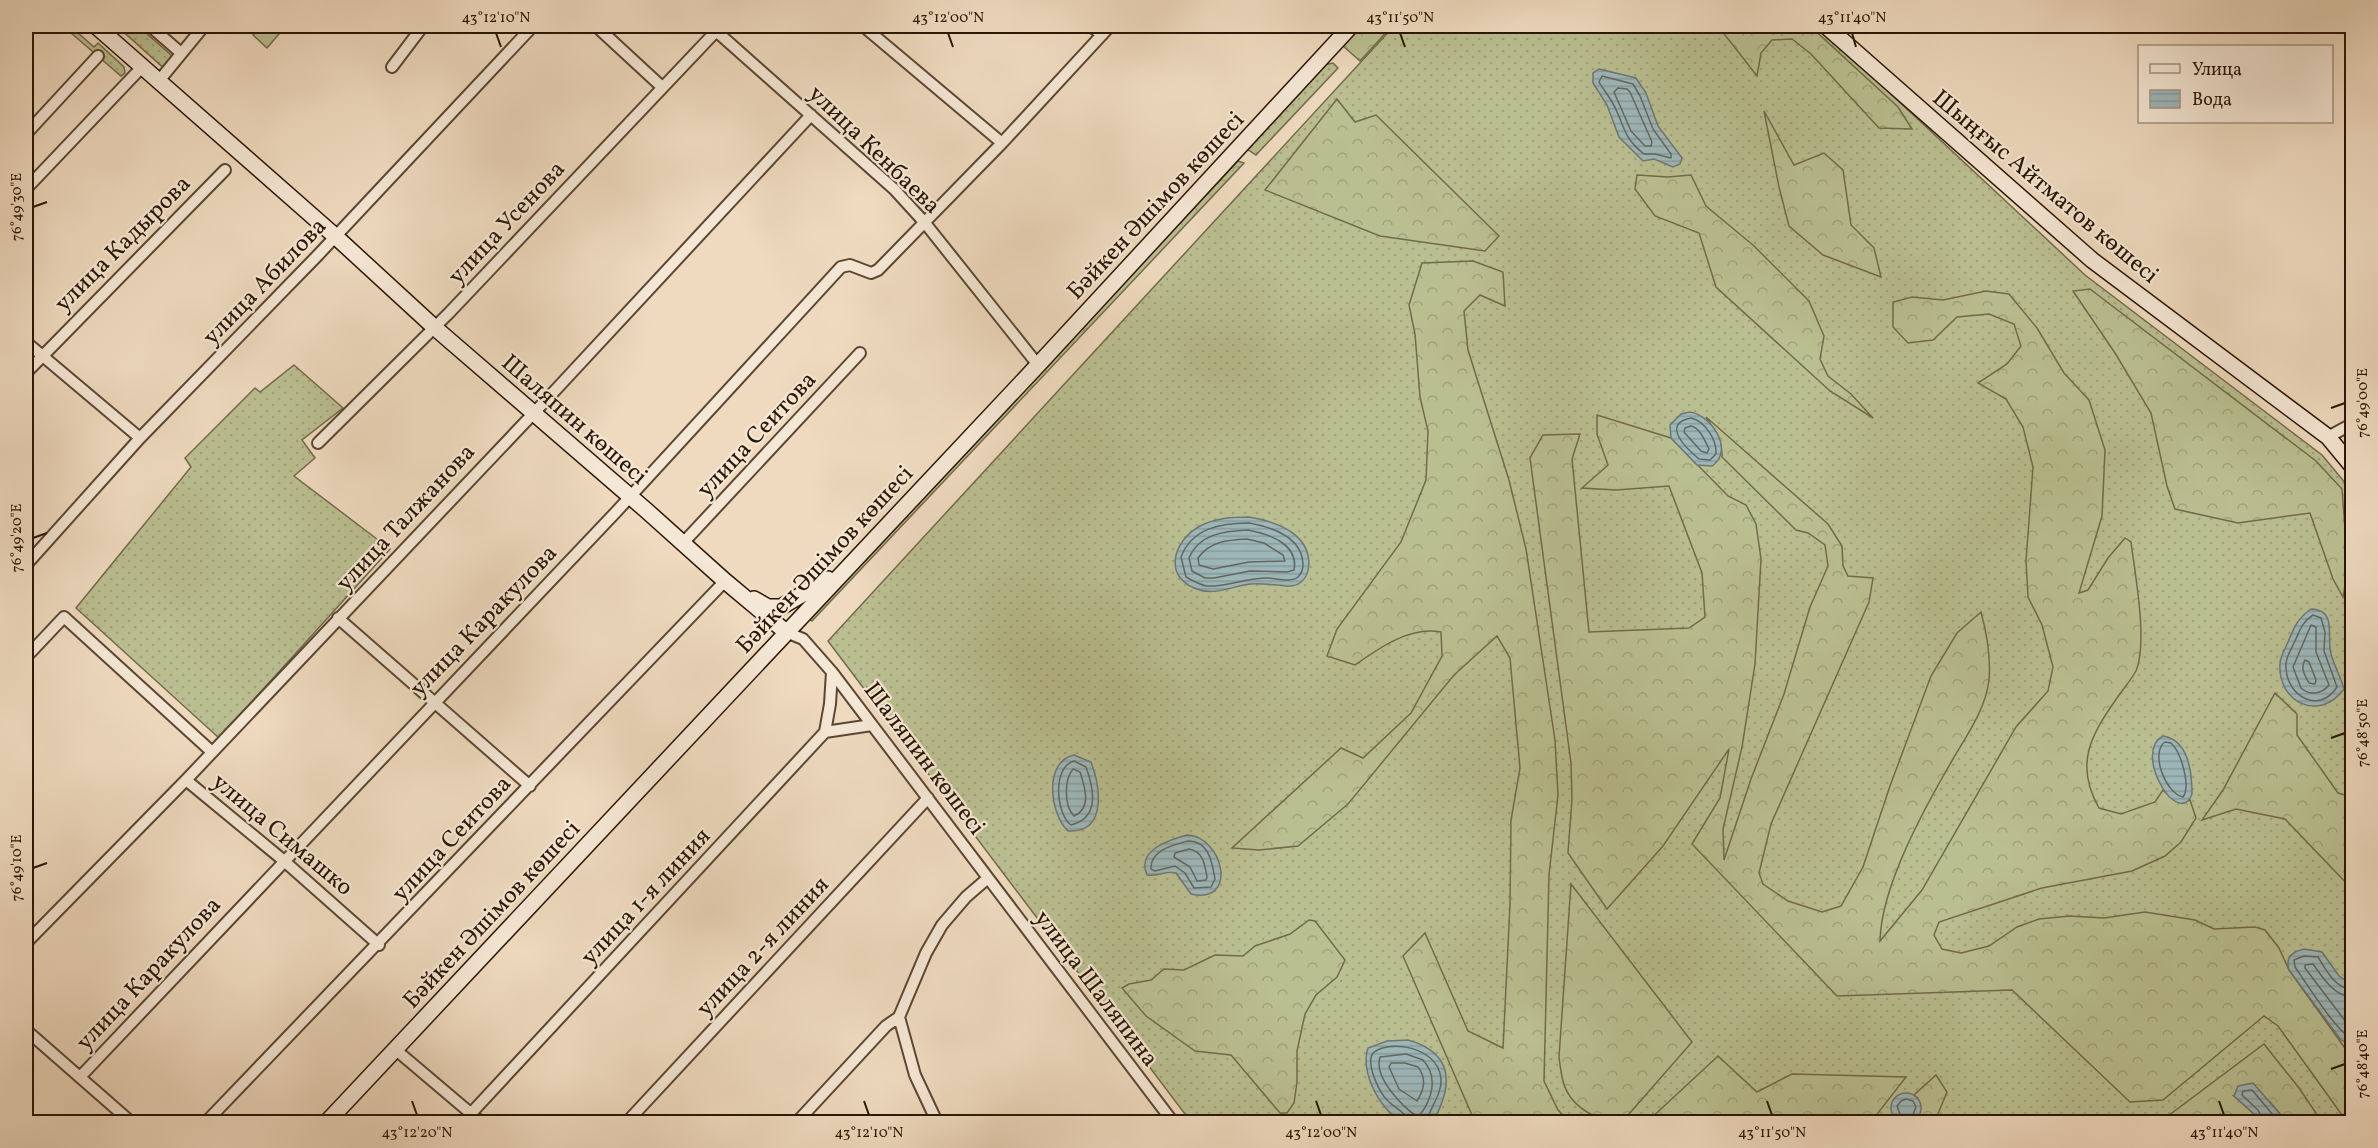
<svg xmlns="http://www.w3.org/2000/svg" width="2378" height="1148" viewBox="0 0 2378 1148" font-family="Vollkorn,serif">
<style>
.grass{fill:url(#grass-dots);stroke:#726a4a;stroke-width:1.5}
.forest{fill:url(#forest-crowns);stroke:#726a4a;stroke-width:1.5}
.pitch{fill:#babf91;stroke:#726a4a;stroke-width:1.5}
.water{fill:url(#water-rules);stroke:#6f7772;stroke-width:1.5}
.lines{fill:none;stroke-linecap:round;stroke-linejoin:round}
.shore{stroke:#636760;stroke-width:1.5}
.minor-casing{stroke:#5a4733;stroke-width:14}
.secondary-casing{stroke:#291604;stroke-width:18}
.minor{stroke:#f5e7d5;stroke-width:10}
.secondary{stroke:#f5e7d5;stroke-width:15}
.ticks{fill:none;stroke:#291604;stroke-width:2}
.labels{text-anchor:middle;stroke-width:4.5;stroke-linejoin:round;paint-order:stroke}
.street-label{font-size:24px;fill:#291604;stroke:#f5e7d5}
.neatline{fill:none;stroke:#291604;stroke-width:2}
.ticks-label{font-size:15px;text-anchor:middle;fill:#291604}
</style>
<defs>
<pattern id="grass-dots" width="8" height="8" patternUnits="userSpaceOnUse" patternTransform="scale(1.5)"><rect width="8" height="8" fill="#babf91"/><path d="M2 2h.1M6 6h.1" fill="none" stroke="#a0a37b" stroke-width="1.8" stroke-linecap="round"/></pattern>
<pattern id="forest-crowns" width="20" height="18" patternUnits="userSpaceOnUse" patternTransform="scale(1.5)"><rect width="20" height="18" fill="#babf91"/><path d="M2 6a3 3 0 1 1 6 0M12 15a3 3 0 1 1 6 0" fill="none" stroke="#a0a37b"/></pattern>
<pattern id="water-rules" width="6" height="5" patternUnits="userSpaceOnUse" patternTransform="scale(1.5)"><rect width="6" height="5" fill="#9db8bb"/><path d="M0 2.5h6" fill="none" stroke="#879d9f"/></pattern>
</defs>
<rect width="100%" height="100%" fill="#efdabf"/>
<filter id="stains"><feTurbulence type="fractalNoise" baseFrequency=".00333" numOctaves="4"/><feColorMatrix values="0 0 0 0 .2 0 0 0 0 .09 0 0 0 0 .02 0 0 0 .5 -.17"/></filter>
<radialGradient id="worn" r=".72"><stop offset=".6" stop-color="#630" stop-opacity="0"/><stop offset="1" stop-color="#630" stop-opacity=".3"/></radialGradient>
<path class="grass" d="M63,26H70L94,47L98,43L124,67L125,73L121,76Z
M117,26H138L171,55V65L167,71Z
M1394,26H1818L2085,275L2322,455L2352,491V1122H1191L828,641Z
M1333,63L1338,68L1256,155L1247,149L1324,65Z
M294,365L343,408L302,440L315,458L294,476L390,549L219,738L76,608L191,467L185,458L255,388L260,392Z"/>
<path class="forest" d="M1362,26H1392L1360,61L1343,46Z
M1718,26H1810L1898,107L1912,129L1879,128L1811,54L1792,39L1772,40L1761,53L1757,76Z
M1337,99L1355,122L1376,115L1499,236L1485,251L1380,236L1265,190Z
M1764,111L1794,165L1824,153L1843,170L1851,225L1874,248L1881,277L1823,255L1789,226L1779,187Z
M1238,161L1244,163L812,621L809,619Z
M1637,175L1668,177L1691,175L1706,206L1754,246L1809,301L1824,336L1820,359L1828,376L1851,394L1873,418L1830,391L1716,287L1699,233L1655,216L1635,189Z
M1473,261L1503,272L1505,306L1480,295L1464,311L1468,350L1509,480L1526,549L1555,740L1558,795L1549,875L1544,1081L1558,1110L1570,1122H1475L1403,956L1425,933L1468,1031L1503,1048L1510,905L1511,820L1520,768L1510,658L1497,636L1454,675L1348,804L1298,846L1259,850L1232,848L1341,748L1363,758L1411,713L1442,656L1441,632C1410,626 1379,648 1355,665L1327,656L1337,629L1401,542L1426,480L1428,431L1420,397L1415,334L1409,305L1422,263Z
M2090,289L2316,461L2342,489L2348,569L2343,597L2333,579L2310,513L2238,523L2175,509L2167,486L2151,413L2115,353L2073,291Z
M1986,291L2009,294L2037,328L2064,373L2089,400L2105,450L2102,516L2079,593L2088,590L2108,558L2125,538L2131,542C2135,574 2148,642 2136,671C2131,680 2123,689 2117,698C2091,735 2074,764 2099,808L2121,814L2155,802L2163,790C2171,798 2178,806 2190,800L2196,818L2181,842L2165,856L2132,871L2042,888L1939,922L1934,935L1942,949L1961,953L1989,946L2017,927L2039,919L2070,916L2104,918L2145,912L2195,920L2214,929L2255,927L2265,930L2279,948L2289,970L2352,1058V1122H2347L2278,1026L2264,1016L2163,1100L2130,1102L2012,990L1837,996L1692,844L1720,798L1729,749L1663,846L1607,909L1568,853L1572,799L1571,763L1530,458L1543,435L1580,434L1572,459L1589,632L1689,628L1705,617L1702,573L1669,486L1616,490L1582,488L1608,465L1597,434V415L1671,438L1728,496L1746,505L1756,524L1761,559L1755,664L1742,747L1723,829L1724,860L1751,779L1784,694L1810,607L1828,566L1825,545L1808,533L1796,530L1722,457C1723,441 1714,430 1706,417L1828,524L1842,546L1843,566L1848,576L1873,578L1869,602L1771,824L1759,873L1763,884L1788,901L1822,912L1841,906L1863,867L1890,786L1931,676L1957,633L1981,612C1987,634 1991,656 1989,680C1986,708 1967,735 1953,759C1925,807 1881,886 1880,941L1922,890L2016,727L2048,691L2053,667L2042,625L2028,597L2026,561L2033,467L2023,427L2006,399L1978,383L2007,364L2021,346L2014,324L1989,314L1957,317L1933,340L1908,343L1893,327V302L1912,297L1943,300Z
M2275,693L2297,714V735L2338,793L2352,797V889L2285,819L2236,809L2202,820L2223,790Z
M1571,884L1692,1042L1622,1122C1598,1123 1569,1106 1563,1081C1561,1074 1560,1065 1559,1057Z
M1309,920L1315,921L1345,960L1337,977L1316,995L1305,1014L1297,1051V1082L1294,1103L1287,1113H1280L1231,1055L1195,1051L1146,1016L1122,988L1129,984L1151,980L1164,969L1184,970L1215,955L1243,956L1255,946L1290,934Z
M2264,1044L2299,1088L2322,1122H2287L2270,1102L2234,1096L2254,1114L2259,1122H2229L2220,1114L2211,1122H2160Z
M1718,1056L1757,1092L1792,1074L1906,1077L1871,1122H1647Z
M1936,1075L1947,1092L1937,1116L1930,1122H1912L1915,1121L1918,1098L1914,1095Z"/>
<path class="pitch" d="M261,26H284L285,27L267,48L253,35Z"/>
<path class="water" d="M1599,69L1636,78L1646,93L1658,126L1682,158L1680,164L1673,167L1654,159L1643,161L1619,137L1607,105L1593,83V73Z
M1690,412C1711,415 1735,450 1712,466L1697,465L1671,438L1670,425L1681,414Z
M1249,517C1267,520 1290,526 1302,542C1314,558 1311,587 1287,586C1274,585 1262,583 1250,584C1233,586 1217,595 1200,590C1163,580 1171,542 1200,526C1216,518 1232,517 1249,517Z
M2311,609C2338,610 2326,637 2331,654C2334,666 2341,677 2344,689C2319,723 2277,702 2280,663C2281,655 2285,649 2288,642C2294,627 2298,618 2311,609Z
M2163,736C2189,740 2192,772 2192,794C2178,830 2132,752 2163,736Z
M1074,755L1091,762C1100,786 1108,833 1068,831C1050,814 1043,762 1074,755Z
M1187,835C1223,836 1239,905 1191,894L1176,873C1167,870 1157,877 1147,875C1136,850 1169,840 1187,835Z
M2304,949L2322,952L2339,976L2352,985V1045L2341,1040L2289,970C2285,957 2292,952 2304,949Z
M1408,1040C1440,1049 1454,1069 1442,1102C1439,1110 1437,1117 1430,1122C1423,1123 1413,1124 1406,1122C1382,1116 1359,1071 1368,1048L1387,1041Z
M2253,1083L2287,1122H2259L2254,1114L2234,1096L2238,1086Z
M1891 1108a15 15 0 1 1 30 0a15 15 0 1 1-30 0Z"/>
<g class="lines">
<path class="shore" d="M1602,76L1633,84L1640,96L1653,129L1671,154V158L1655,154H1644C1621,136 1625,124 1612,102C1608,95 1603,89 1599,82Z
M1618,88L1627,89L1630,92L1652,142L1651,146H1645L1631,131L1614,92Z
M1691,418C1705,421 1717,440 1716,454L1710,460L1699,459C1687,449 1660,424 1691,418Z
M1691,426C1700,428 1705,441 1709,449L1707,453L1701,451L1684,432L1685,428Z
M1249,523C1271,527 1302,537 1303,564C1303,569 1302,573 1298,577C1291,583 1276,578 1267,578C1247,578 1225,587 1207,586C1200,585 1193,581 1186,577L1181,557C1192,528 1221,523 1249,523Z
M1248,530C1269,534 1299,544 1294,570L1287,572L1250,571L1214,578H1205L1192,571L1189,558C1199,534 1224,531 1248,530Z
M1247,539L1264,543L1283,555L1285,561L1249,562L1213,569L1199,565L1198,558C1210,541 1228,540 1247,539Z
M2313,615L2321,618L2325,632L2324,651L2337,687C2319,715 2287,696 2286,668C2285,658 2291,650 2295,641C2300,630 2302,622 2313,615Z
M2311,625L2316,627V652L2329,685C2322,694 2310,696 2301,688L2293,667Z
M2305,660L2309,662L2316,680L2315,684L2309,683C2305,676 2300,668 2305,660Z
M2165,742L2171,743C2181,752 2191,786 2183,797C2165,793 2150,752 2165,742Z
M1074,761L1086,767C1094,789 1100,818 1071,825C1056,814 1052,767 1074,761Z
M1073,769L1080,772C1085,787 1092,808 1074,816C1064,806 1064,780 1073,769Z
M1188,841C1209,841 1212,862 1215,879L1211,887L1194,888L1185,873L1175,866L1155,871L1151,869C1150,850 1173,845 1188,841Z
M1189,849C1203,851 1205,865 1207,877L1206,880L1197,881L1190,867L1174,857L1175,853Z
M2352,990C2335,988 2326,970 2318,957L2304,956L2294,960L2295,967C2307,984 2336,1031 2352,1039
M2352,997C2334,996 2323,978 2313,964L2305,965V968L2352,1030
M1406,1054L1423,1060C1439,1077 1432,1101 1418,1117C1404,1108 1373,1078 1380,1057Z
M1405,1063L1418,1067C1427,1079 1424,1090 1417,1101L1399,1089L1389,1067L1391,1063Z
M1408,1122C1407,1112 1394,1108 1387,1100C1379,1092 1369,1069 1371,1058C1373,1039 1438,1041 1441,1079C1442,1095 1429,1108 1427,1122
M1903,1122L1897,1106L1901,1101L1906,1099L1913,1101L1916,1107L1910,1122
M2264,1122L2258,1110L2242,1095L2243,1091L2252,1090L2279,1122"/>
<defs>
<path id="minor" d="M150,26L181,53
M596,26L662,87
M863,26L1002,143
M1091,26L1102,35
M716,31L894,189L925,223L1038,365
M392,67L423,26
M158,82L204,26
M26,134L98,56
M26,189L142,67
M26,342L140,438
M26,373L225,170
M2328,437L2352,424
M318,443L449,313L721,26
M683,543L860,353
M26,565L140,438L319,254L533,26
M338,618L530,786
M786,632L803,639L832,672L1173,1122
M26,647L31,652L64,617L212,752
M825,732L830,704L832,672
M186,780L283,860L379,945
M26,943L186,780L549,397L811,115
M26,1030L131,1122
M396,1050L481,1122
M80,1077L616,512L841,267L850,265L871,273L878,270L1002,143L1110,26
M206,1122L725,581
M463,1122L825,732L872,725
M627,1122L928,798
M797,1122L886,1026L899,1017
M937,1122L915,1075L899,1017L926,953L942,925L966,897L988,878"/>
<path id="secondary" d="M96,26L335,236L434,327L647,511L725,581L786,632
M1826,26L2092,260L2328,437L2352,466
M754,599L768,607H781L828,579
M327,1122L1038,365L1351,26"/>
</defs>
<use href="#minor" class="minor-casing"/>
<use href="#secondary" class="secondary-casing"/>
<use href="#minor" class="minor"/>
<use href="#secondary" class="secondary"/>
</g>
<path class="ticks" d="M496,33L501,47M948,33L953,47M1400,33L1405,47M1852,33L1856,47M33,207L47,202M2331,408L2345,403M33,538L47,533M2331,738L2345,733M33,868L47,863M2331,1069L2345,1064M412,1101L417,1115M864,1101L869,1115M1316,1101L1321,1115M1767,1101L1772,1115M2219,1101L2224,1115"/>
<g class="labels">
<g class="street-label">
<text transform="translate(875 149) rotate(44)" y="8">улица Кенбаева</text>
<text transform="translate(2046 186) rotate(40)" y="8">Шыңғыс Айтматов көшесі</text>
<text transform="translate(1155 205) rotate(-47)" y="8">Бәйкен Әшімов көшесі</text>
<text transform="translate(506 222) rotate(-47)" y="8">улица Усенова</text>
<text transform="translate(122 243) rotate(-45)" y="8">улица Кадырова</text>
<text transform="translate(264 281) rotate(-46)" y="8">улица Абилова</text>
<text transform="translate(575 419) rotate(41)" y="8">Шаляпин көшесі</text>
<text transform="translate(756 434) rotate(-47)" y="8">улица Сеитова</text>
<text transform="translate(405 517) rotate(-47)" y="8">улица Талжанова</text>
<text transform="translate(824 559) rotate(-47)" y="8">Бәйкен Әшімов көшесі</text>
<text transform="translate(483 620) rotate(-46)" y="8">улица Каракулова</text>
<text transform="translate(925 758) rotate(53)" y="8">Шаляпин көшесі</text>
<text transform="translate(283 834) rotate(40)" y="8">улица Симашко</text>
<text transform="translate(451 838) rotate(-47)" y="8">улица Сеитова</text>
<text transform="translate(645 896) rotate(-47)" y="8">улица 1-я линия</text>
<text transform="translate(491 914) rotate(-47)" y="8">Бәйкен Әшімов көшесі</text>
<text transform="translate(762 946) rotate(-47)" y="8">улица 2-я линия</text>
<text transform="translate(148 973) rotate(-47)" y="8">улица Каракулова</text>
<text transform="translate(1097 988) rotate(53)" y="8">улица Шаляпина</text>
</g>
</g>
<rect width="2378" height="1148" fill="none" stroke="#efdabf" stroke-width="66"/>
<rect x="2138" y="45" width="195" height="78" fill="#f5e7d5" stroke="#a39381" stroke-width="1.5"/>
<rect x="2150" y="64" width="30" height="9" fill="#f5e7d5" stroke="#a39381" stroke-width="1.5"/>
<text x="2192" y="75" font-size="18" fill="#291604">Улица</text>
<rect x="2150" y="90" width="30" height="18" fill="url(#water-rules)" stroke="#a39381" stroke-width="1.5"/>
<text x="2192" y="105" font-size="18" fill="#291604">Вода</text>
<rect x="33" y="33" width="2312" height="1082" class="neatline"/>
<g class="ticks-label">
<text x="496" y="22">43°12'10"N</text>
<text x="948" y="22">43°12'00"N</text>
<text x="1400" y="22">43°11'50"N</text>
<text x="1852" y="22">43°11'40"N</text>
<text transform="translate(16 207) rotate(-90)" y="5">76°49'30"E</text>
<text transform="translate(2362 403) rotate(-90)" y="5">76°49'00"E</text>
<text transform="translate(16 538) rotate(-90)" y="5">76°49'20"E</text>
<text transform="translate(2362 733) rotate(-90)" y="5">76°48'50"E</text>
<text transform="translate(16 868) rotate(-90)" y="5">76°49'10"E</text>
<text transform="translate(2362 1064) rotate(-90)" y="5">76°48'40"E</text>
<text x="417" y="1137">43°12'20"N</text>
<text x="869" y="1137">43°12'10"N</text>
<text x="1321" y="1137">43°12'00"N</text>
<text x="1772" y="1137">43°11'50"N</text>
<text x="2224" y="1137">43°11'40"N</text>
</g>
<rect width="100%" height="100%" filter="url(#stains)"/>
<rect width="100%" height="100%" fill="url(#worn)"/>
</svg>
